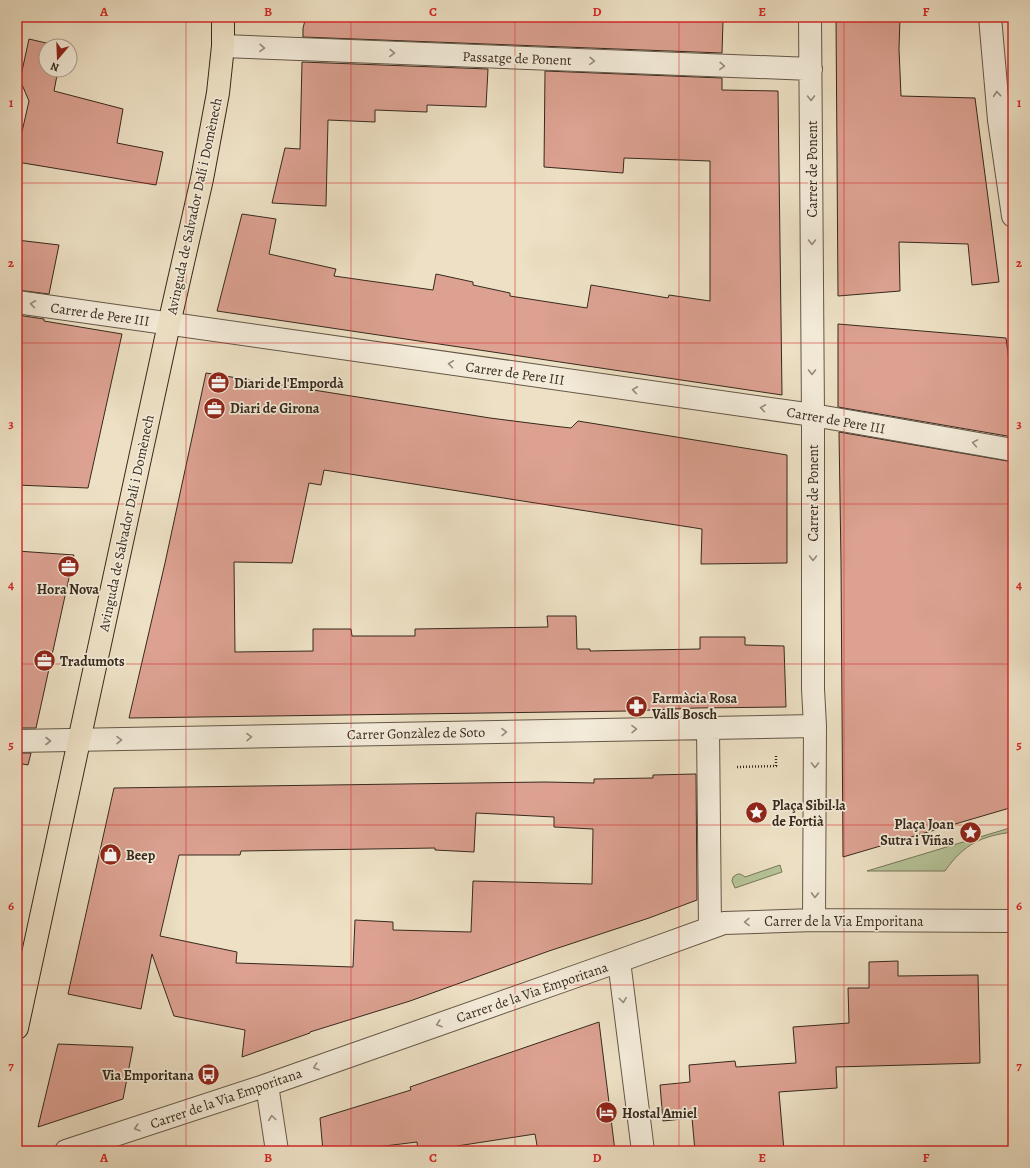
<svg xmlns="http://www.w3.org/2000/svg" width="1030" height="1168" viewBox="0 0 1030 1168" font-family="Alegreya,serif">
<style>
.green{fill:#b5c397;stroke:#76765a}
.building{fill:#dca191;stroke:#37291d;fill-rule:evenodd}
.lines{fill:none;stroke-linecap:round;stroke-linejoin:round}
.minor-casing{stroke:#645747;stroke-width:24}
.major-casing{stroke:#37291d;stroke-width:24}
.path{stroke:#37291d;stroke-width:2.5;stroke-dasharray:1 2;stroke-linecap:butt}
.minor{stroke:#f3ebd9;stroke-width:22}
.major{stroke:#ede0c4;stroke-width:22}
.oneway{stroke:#958a7b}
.grid{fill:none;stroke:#d62828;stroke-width:1;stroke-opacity:0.55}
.labels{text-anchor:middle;stroke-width:3.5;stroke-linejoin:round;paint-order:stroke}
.street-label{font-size:14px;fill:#37291d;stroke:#f3ebd9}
.poi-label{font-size:14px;font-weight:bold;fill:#37291d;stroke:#f3ebd9;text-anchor:start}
.neatline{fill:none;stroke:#d62828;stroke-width:1.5}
.grid-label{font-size:13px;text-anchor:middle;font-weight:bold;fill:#d62828}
</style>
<rect width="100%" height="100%" fill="#ede0c4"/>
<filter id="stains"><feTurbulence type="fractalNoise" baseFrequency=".005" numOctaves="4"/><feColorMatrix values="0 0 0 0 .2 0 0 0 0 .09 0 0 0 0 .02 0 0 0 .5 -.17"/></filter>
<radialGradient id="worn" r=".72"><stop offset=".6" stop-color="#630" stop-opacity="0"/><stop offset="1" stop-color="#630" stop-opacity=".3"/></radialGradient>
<path class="green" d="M1013,827V832C981,836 964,844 945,871H867Z
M780,865L782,872L735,888L732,881L733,877C738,873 740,873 745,877Z"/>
<path class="building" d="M306,17H613L723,21L722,53L303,37V28Z
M836,17H900L899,49L901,96L975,98L999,282L972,285L968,244L899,242L900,291L838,296Z
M29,39L59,46H46V70H58L54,91L123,109L117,143L163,152L156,185L17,162V135L21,136L29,101L20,80Z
M302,62L488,69L486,107L427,105V112L375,110V122L328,120L326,206L272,203L285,148L300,149Z
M545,71L722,78V90L778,91L782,395L217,311L242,214L276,219L269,254L336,269L334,276L433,290L436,274L473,282V285L510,293V296L587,308L591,285L668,298L669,295L710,301V161L624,158L623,173L544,167Z
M17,240L59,245L49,294L17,290Z
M17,315L44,319V321L122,334L88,488L17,485Z
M838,324L1006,338L1013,391V437L838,407Z
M206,373L490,418L553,426L571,428L578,421L787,455V563L701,564L702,529L324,470L321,485L309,483L292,563L234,562L235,652L313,651V629H351L352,636H415V629L548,627L547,616H576L577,649H590V651L700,649V637H745V645L784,646L786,707L696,708L629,711L129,718L165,563Z
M839,432L1013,462V807L843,857L841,562Z
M17,551L74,555L36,728H17Z
M17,753H31L28,765L17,763Z
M696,774L697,900L649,918L549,951L410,1001L310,1032V1033L242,1057L245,1030L174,1016L152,954L141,1009L68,994L114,788L545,782L594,783V779L653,778V775ZM476,813L554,817V827L593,829L592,884L473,881L471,932L393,930V922L355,920L353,967L236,963L237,952L160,936L179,855H240L241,851L435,848V850L474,852Z
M898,961V976L978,975L980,1063L836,1067L837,1088L779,1092L784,1151H695L692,1118L663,1121L660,1085L690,1082L689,1065L735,1061L736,1067L796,1063L793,1027L849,1023L848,988H869V962Z
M599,1022L615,1151H538L535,1134L457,1146L458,1151H418L417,1142L344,1151H323L320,1118L411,1090L410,1087Z
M58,1044L133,1047L123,1099L38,1127Z"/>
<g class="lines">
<defs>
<path id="minor" d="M810,17L813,415V689L815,726L814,920
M990,17L999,120L1013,216
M223,46L811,69
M17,302L813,415L1013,450
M708,728L710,928
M17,741L815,726
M619,961L643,1151
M267,1085L277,1151
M66,1151L267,1085L619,961L724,923L814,920L1013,921"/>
<path id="major" d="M17,1028L169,324L202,179L218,93L223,46V17"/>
</defs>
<use href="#minor" class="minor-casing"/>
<use href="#major" class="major-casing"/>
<path class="path" d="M737,767L776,766V754"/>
<use href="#minor" class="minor"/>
<use href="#major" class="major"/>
</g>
<defs><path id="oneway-chevron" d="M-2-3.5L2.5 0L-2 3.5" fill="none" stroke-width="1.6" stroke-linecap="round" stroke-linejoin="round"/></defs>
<g class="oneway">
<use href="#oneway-chevron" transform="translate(262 48) rotate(2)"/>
<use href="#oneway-chevron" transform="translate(392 53) rotate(2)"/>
<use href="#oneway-chevron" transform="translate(592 61) rotate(2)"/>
<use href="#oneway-chevron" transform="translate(722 66) rotate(2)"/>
<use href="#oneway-chevron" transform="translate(997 94) rotate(-95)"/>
<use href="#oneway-chevron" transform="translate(811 98) rotate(89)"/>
<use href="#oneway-chevron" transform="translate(812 242) rotate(90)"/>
<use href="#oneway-chevron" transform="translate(33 304) rotate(-172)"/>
<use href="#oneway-chevron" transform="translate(451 364) rotate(-172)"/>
<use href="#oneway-chevron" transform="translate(812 372) rotate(90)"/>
<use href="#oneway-chevron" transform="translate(635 390) rotate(-172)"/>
<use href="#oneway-chevron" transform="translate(763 408) rotate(-172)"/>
<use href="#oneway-chevron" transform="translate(975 443) rotate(-170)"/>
<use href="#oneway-chevron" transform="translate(813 558) rotate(90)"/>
<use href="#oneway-chevron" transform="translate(634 729) rotate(-1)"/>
<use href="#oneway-chevron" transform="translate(504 732) rotate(-1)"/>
<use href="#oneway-chevron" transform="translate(249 737) rotate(-1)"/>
<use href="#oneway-chevron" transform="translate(119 740) rotate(-1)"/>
<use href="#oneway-chevron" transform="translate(48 741)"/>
<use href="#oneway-chevron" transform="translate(815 765) rotate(90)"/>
<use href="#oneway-chevron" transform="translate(815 895) rotate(91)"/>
<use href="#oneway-chevron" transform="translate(747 922) rotate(178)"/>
<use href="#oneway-chevron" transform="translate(623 1000) rotate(83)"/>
<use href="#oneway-chevron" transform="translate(439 1024) rotate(161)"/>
<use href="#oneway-chevron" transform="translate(316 1067) rotate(161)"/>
<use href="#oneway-chevron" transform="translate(272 1118) rotate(-98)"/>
<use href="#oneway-chevron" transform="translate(137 1128) rotate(162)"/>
</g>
<path class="grid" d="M186,17V1151M351,17V1151M515,17V1151M679,17V1151M844,17V1151M17,183H1013M17,343H1013M17,504H1013M17,664H1013M17,825H1013M17,985H1013"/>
<defs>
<symbol id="office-disc" viewBox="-11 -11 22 22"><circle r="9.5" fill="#8f2418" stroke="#f3ebd9"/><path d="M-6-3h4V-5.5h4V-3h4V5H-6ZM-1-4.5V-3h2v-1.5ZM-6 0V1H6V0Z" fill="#fff"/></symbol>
<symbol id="pharmacy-disc" viewBox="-11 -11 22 22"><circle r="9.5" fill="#8f2418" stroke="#f3ebd9"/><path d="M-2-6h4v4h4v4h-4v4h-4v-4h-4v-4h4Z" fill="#fff"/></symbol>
<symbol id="sight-disc" viewBox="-11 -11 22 22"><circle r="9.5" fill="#8f2418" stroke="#f3ebd9"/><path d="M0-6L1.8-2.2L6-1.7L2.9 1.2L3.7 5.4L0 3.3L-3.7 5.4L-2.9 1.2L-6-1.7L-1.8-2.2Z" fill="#fff"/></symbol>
<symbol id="shop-disc" viewBox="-11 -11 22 22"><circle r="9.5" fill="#8f2418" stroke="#f3ebd9"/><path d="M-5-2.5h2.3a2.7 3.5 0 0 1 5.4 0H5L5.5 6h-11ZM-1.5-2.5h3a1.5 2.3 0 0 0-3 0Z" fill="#fff"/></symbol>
<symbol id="bus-disc" viewBox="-11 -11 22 22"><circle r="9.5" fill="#8f2418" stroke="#f3ebd9"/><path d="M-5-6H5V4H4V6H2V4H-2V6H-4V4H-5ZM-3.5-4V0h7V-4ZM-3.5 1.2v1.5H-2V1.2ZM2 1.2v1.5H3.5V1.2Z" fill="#fff"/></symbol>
<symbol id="hotel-disc" viewBox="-11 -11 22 22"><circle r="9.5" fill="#8f2418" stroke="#f3ebd9"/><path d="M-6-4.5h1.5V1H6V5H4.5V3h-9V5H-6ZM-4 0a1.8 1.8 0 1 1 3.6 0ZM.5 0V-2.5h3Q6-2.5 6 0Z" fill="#fff"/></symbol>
</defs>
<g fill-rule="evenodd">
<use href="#office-disc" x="206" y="370" width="25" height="25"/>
<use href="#office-disc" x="202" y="396" width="25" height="25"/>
<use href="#office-disc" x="56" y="554" width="25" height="25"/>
<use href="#office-disc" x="32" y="648" width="25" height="25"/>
<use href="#pharmacy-disc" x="624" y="694" width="25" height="25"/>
<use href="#sight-disc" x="744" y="800" width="25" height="25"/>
<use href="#sight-disc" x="958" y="820" width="25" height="25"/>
<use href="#shop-disc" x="98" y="842" width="25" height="25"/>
<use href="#bus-disc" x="196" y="1062" width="25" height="25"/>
<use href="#hotel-disc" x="594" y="1100" width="25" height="25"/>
</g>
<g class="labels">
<g class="street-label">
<text transform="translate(517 58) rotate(2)" y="5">Passatge de Ponent</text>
<text transform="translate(812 169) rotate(-90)" y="5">Carrer de Ponent</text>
<text transform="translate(194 206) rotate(-78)" y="5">Avinguda de Salvador Dalí i Domènech</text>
<text transform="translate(100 314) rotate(8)" y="5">Carrer de Pere III</text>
<text transform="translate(515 373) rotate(8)" y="5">Carrer de Pere III</text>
<text transform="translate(836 420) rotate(10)" y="5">Carrer de Pere III</text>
<text transform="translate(813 493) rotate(-90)" y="5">Carrer de Ponent</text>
<text transform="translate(126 523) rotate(-78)" y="5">Avinguda de Salvador Dalí i Domènech</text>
<text transform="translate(416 733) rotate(-1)" y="5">Carrer Gonzàlez de Soto</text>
<text x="844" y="926">Carrer de la Via Emporitana</text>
<text transform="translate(532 992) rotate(-19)" y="5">Carrer de la Via Emporitana</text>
<text transform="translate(226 1098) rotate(-19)" y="5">Carrer de la Via Emporitana</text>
</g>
<g class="poi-label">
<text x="234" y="388">Diari de l'Empordà</text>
<text x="230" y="413">Diari de Girona</text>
<text x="68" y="594" text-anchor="middle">Hora Nova</text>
<text x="60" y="666">Tradumots</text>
<text x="652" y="703">Farmàcia Rosa<tspan x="652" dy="16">Valls Bosch</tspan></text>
<text x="772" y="810">Plaça Sibil·la<tspan x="772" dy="16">de Fortià</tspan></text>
<text x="954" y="829" text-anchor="end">Plaça Joan<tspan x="954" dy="16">Sutra i Viñas</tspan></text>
<text x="126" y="860">Beep</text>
<text x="194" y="1080" text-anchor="end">Via Emporitana</text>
<text x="622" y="1118">Hostal Amiel</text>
</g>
</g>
<rect width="1030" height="1168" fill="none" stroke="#ede0c4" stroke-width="44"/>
<g transform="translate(58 58) rotate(199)"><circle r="19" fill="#f3ebd9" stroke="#a89d8e"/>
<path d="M0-3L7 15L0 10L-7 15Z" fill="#8f2418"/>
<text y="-6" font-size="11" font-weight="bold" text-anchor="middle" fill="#37291d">N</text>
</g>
<rect x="22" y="22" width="986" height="1124" class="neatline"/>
<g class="grid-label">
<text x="104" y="16">A</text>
<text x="268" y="16">B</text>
<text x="433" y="16">C</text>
<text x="597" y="16">D</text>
<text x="762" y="16">E</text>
<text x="926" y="16">F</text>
<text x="11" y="107">1</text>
<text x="1019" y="107">1</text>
<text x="11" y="267">2</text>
<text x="1019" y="267">2</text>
<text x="11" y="428">3</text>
<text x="1019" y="428">3</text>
<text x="11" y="589">4</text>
<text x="1019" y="589">4</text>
<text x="11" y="749">5</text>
<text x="1019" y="749">5</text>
<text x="11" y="910">6</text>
<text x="1019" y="910">6</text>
<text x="11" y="1070">7</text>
<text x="1019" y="1070">7</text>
<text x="104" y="1162">A</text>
<text x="268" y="1162">B</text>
<text x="433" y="1162">C</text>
<text x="597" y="1162">D</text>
<text x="762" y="1162">E</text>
<text x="926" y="1162">F</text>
</g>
<rect width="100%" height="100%" filter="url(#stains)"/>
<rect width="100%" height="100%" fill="url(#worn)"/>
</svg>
